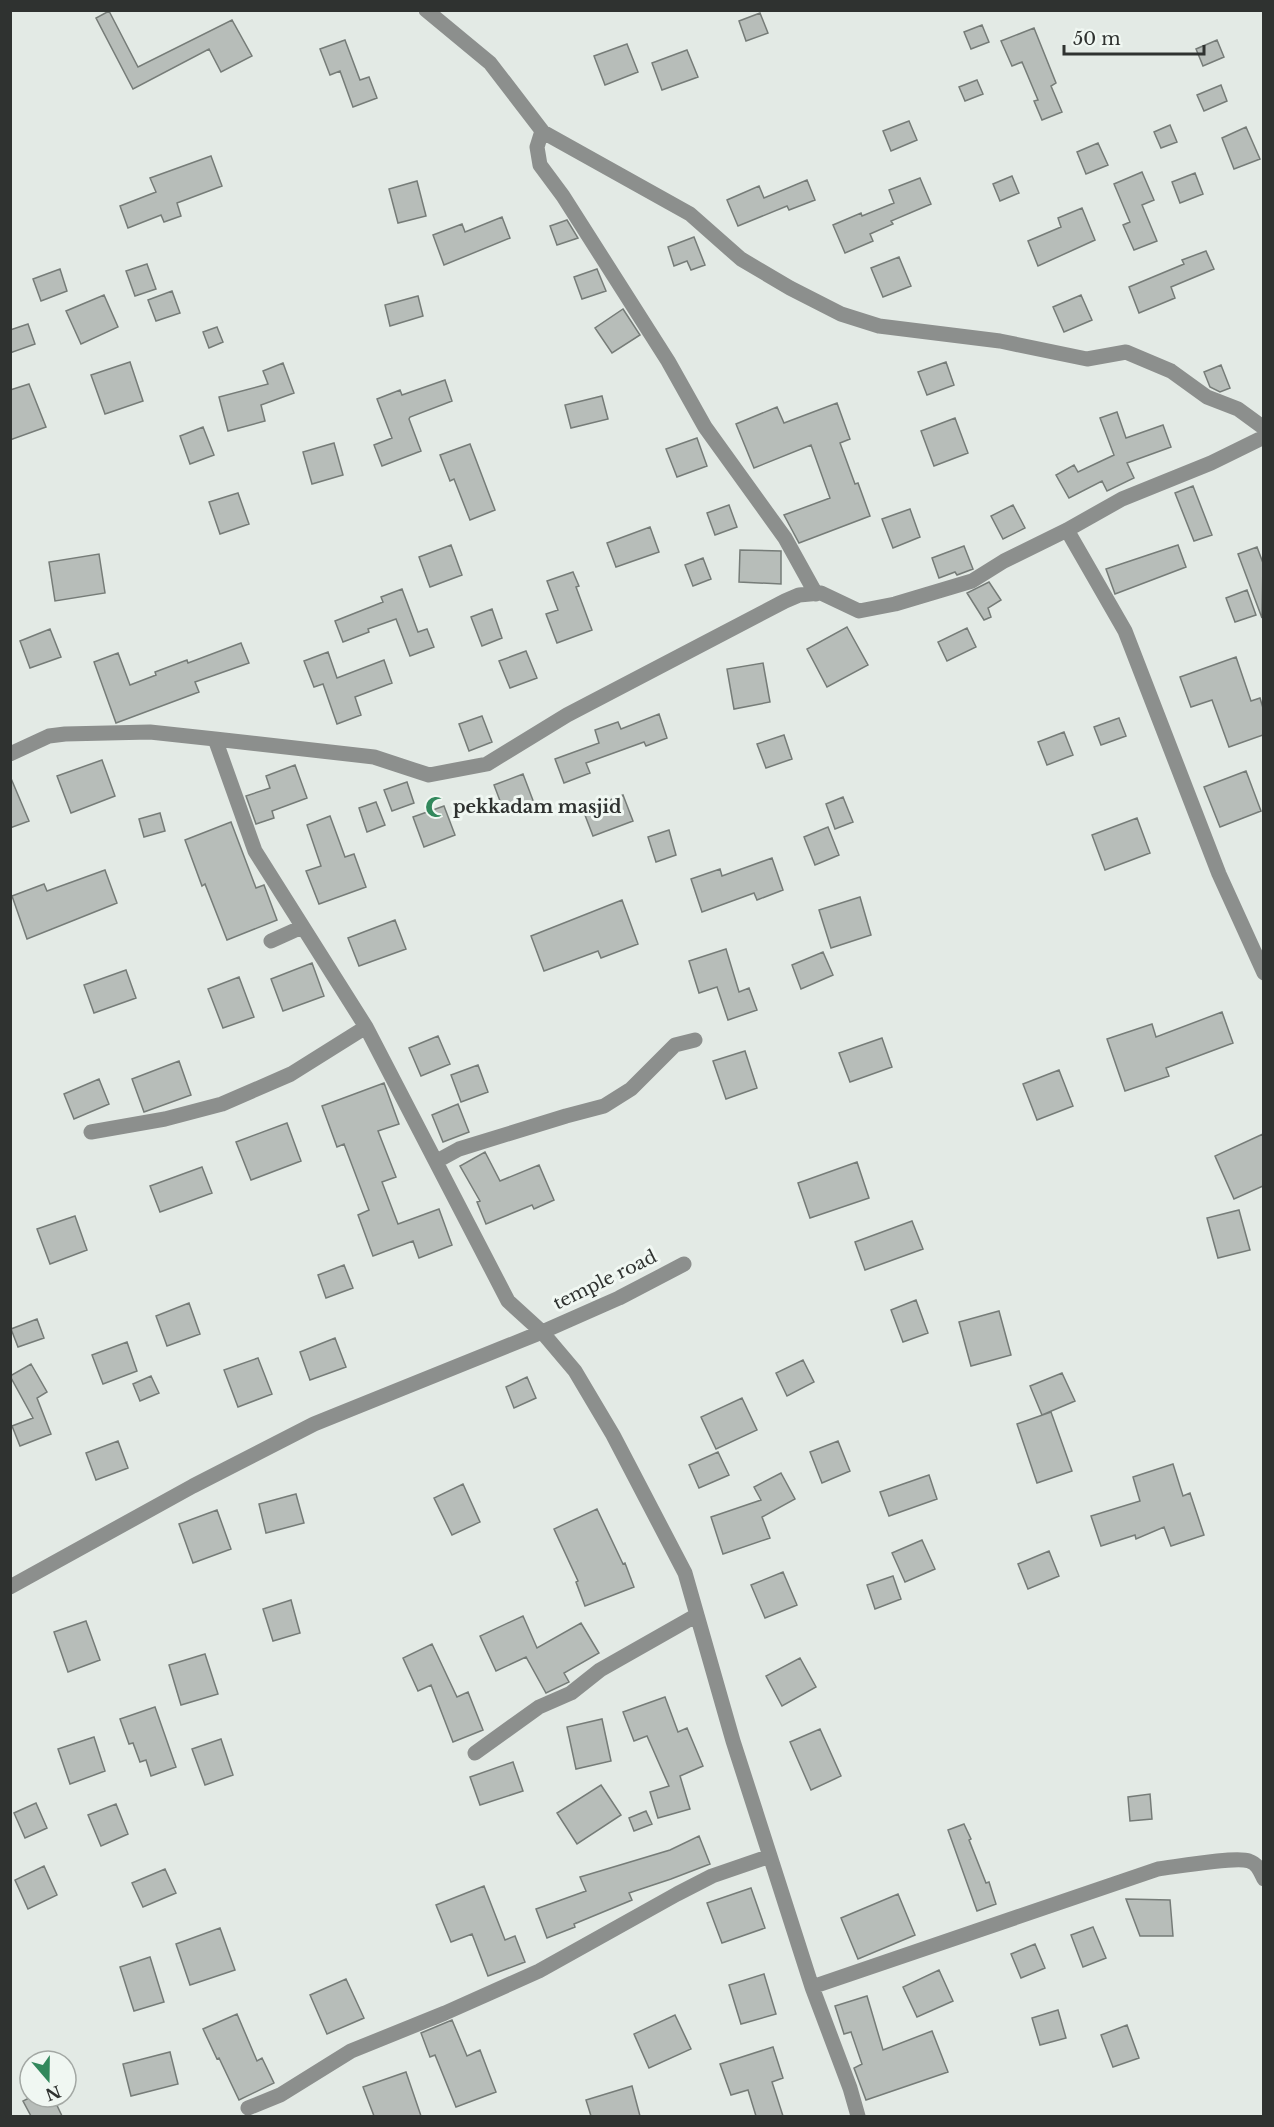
<svg xmlns="http://www.w3.org/2000/svg" width="1274" height="2127" viewBox="0 0 1274 2127" font-family="'Libre Baskerville',serif">
<style>
.building{fill:#b7bdb9;stroke:#767c78;stroke-width:1.5}
.lines{fill:none;stroke-linecap:round;stroke-linejoin:round}
.minor{stroke:#8c8f8d;stroke-width:15}
.labels{text-anchor:middle;stroke-width:6;stroke-linejoin:round;paint-order:stroke}
.poi-label{font-size:18px;font-weight:bold;fill:#2f3230;stroke:#f0f7f2;text-anchor:start}
.street-label{font-size:18px;fill:#2f3230;stroke:#f0f7f2}
</style>
<rect width="100%" height="100%" fill="#e3eae5"/>
<path class="building" d="M109,11L138,67L232,20L252,56L221,72L209,49L133,89L96,18Z
M760,13L768,33L746,41L739,21Z
M982,25L989,42L971,49L964,32Z
M1034,28L1056,83L1051,86L1062,112L1042,120L1034,101L1038,100L1022,62L1012,66L1001,41Z
M345,40L360,80L369,77L377,98L353,107L340,71L330,75L320,49Z
M1217,40L1224,57L1203,66L1196,49Z
M627,44L638,72L605,85L594,56Z
M687,50L698,77L662,90L652,63Z
M977,80L983,94L965,101L959,87Z
M1221,85L1227,101L1204,111L1197,95Z
M909,121L917,140L891,151L883,131Z
M1170,125L1177,142L1161,148L1154,132Z
M1246,127L1260,159L1234,169L1222,138Z
M1098,143L1108,165L1086,174L1077,152Z
M211,156L222,186L177,203L181,216L164,222L161,215L128,228L120,206L156,192L150,178Z
M1142,172L1154,200L1142,205L1157,241L1134,250L1123,225L1130,222L1114,184Z
M1195,173L1203,194L1180,203L1172,182Z
M1012,176L1019,193L1000,201L993,184Z
M920,178L931,204L891,221L893,224L870,234L873,241L845,253L833,225L861,213L862,216L894,203L889,190Z
M807,180L815,200L789,210L787,206L738,226L727,200L759,186L764,198Z
M417,181L426,216L398,223L389,189Z
M1082,208L1095,240L1038,266L1028,241L1061,227L1058,218Z
M502,217L510,238L444,265L433,235L462,224L465,232Z
M567,220L578,238L557,245L550,226Z
M694,237L705,265L691,270L687,261L674,266L668,247Z
M1206,251L1214,269L1171,287L1175,298L1139,313L1129,287L1184,264L1182,260Z
M899,257L911,286L883,297L871,268Z
M147,264L156,289L135,296L126,271Z
M60,269L67,291L41,301L33,279Z
M597,269L606,291L582,299L574,277Z
M172,291L180,313L156,321L148,300Z
M104,295L118,327L81,344L66,311Z
M1081,295L1092,320L1064,332L1053,307Z
M418,296L423,316L390,326L385,305Z
M623,309L640,335L612,353L595,328Z
M28,324L35,344L10,353V330Z
M217,327L223,342L209,348L203,332Z
M130,362L143,401L105,414L91,375Z
M946,362L954,385L927,395L918,372Z
M283,363L294,393L261,405L265,421L228,431L219,397L268,384L263,371Z
M1221,365L1230,388L1220,392L1210,387L1204,372Z
M445,380L452,401L410,417L409,419L421,451L382,466L374,445L392,438L377,399L400,390L402,395Z
M29,384L46,427L10,440V390Z
M602,396L608,419L571,428L565,405Z
M837,403L850,439L840,443L855,484L858,483L870,516L799,543L784,515L830,498L811,445L754,468L736,424L777,407L784,423Z
M1117,412L1126,438L1163,425L1171,447L1127,463L1134,478L1107,491L1102,481L1069,498L1056,475L1074,465L1078,472L1114,455L1100,418Z
M955,418L968,453L934,466L921,431Z
M203,427L214,455L190,464L180,436Z
M697,438L707,466L677,477L666,449Z
M334,443L343,475L312,484L303,452Z
M470,444L495,510L470,520L454,479L450,481L440,455Z
M1193,486L1212,535L1194,541L1175,493Z
M238,493L249,524L220,534L209,502Z
M729,505L737,527L715,535L707,513Z
M1013,505L1025,528L1003,539L991,516Z
M910,509L920,537L893,548L882,519Z
M650,527L659,552L616,567L607,543Z
M451,545L462,575L430,587L419,557Z
M1178,545L1186,567L1115,594L1106,569Z
M964,546L973,569L957,575L955,572L939,578L932,558Z
M1257,547L1263,563L1262,618L1238,554Z
M740,550L781,551V584L739,582Z
M99,554L105,593L55,601L49,562Z
M703,558L711,579L693,586L685,565Z
M573,572L579,586L576,587L592,630L557,643L546,614L558,610L547,581Z
M989,582L1001,600L988,608L991,617L984,620L967,593Z
M402,589L418,632L427,629L434,647L410,656L396,619L368,629L369,632L343,642L335,621L383,602L381,597Z
M1247,590L1256,615L1235,622L1226,598Z
M492,609L502,638L482,646L471,617Z
M847,627L868,665L827,687L807,649Z
M967,628L976,647L947,661L938,642Z
M50,629L61,657L30,668L20,641Z
M241,643L249,663L195,682L199,692L116,723L94,662L118,653L130,685L156,675L155,672L187,660L188,663Z
M526,651L537,678L510,688L499,661Z
M328,652L337,678L384,660L392,683L355,697L361,715L337,724L323,684L314,687L304,661Z
M1236,657L1251,701L1260,698L1263,708V735L1229,747L1212,700L1191,707L1180,677Z
M763,663L770,702L734,709L727,669Z
M659,714L667,738L646,746L644,742L586,763L590,773L564,783L555,759L599,743L595,730L618,722L621,729Z
M482,716L492,742L469,751L459,724Z
M1119,718L1126,736L1101,745L1094,727Z
M1064,732L1073,755L1047,765L1038,742Z
M784,735L792,759L766,768L757,744Z
M102,760L115,796L71,813L57,776Z
M295,765L307,798L272,811L274,818L256,824L246,796L270,788L266,776Z
M1246,771L1261,811L1220,827L1204,787Z
M523,774L534,803L505,814L494,785Z
M10,776L29,821L10,828Z
M407,782L414,803L392,811L384,790Z
M623,795L633,821L593,836L583,810Z
M843,797L853,822L835,829L826,804Z
M376,802L385,825L367,832L359,808Z
M444,806L455,835L424,847L413,817Z
M160,813L165,831L144,837L139,819Z
M330,816L345,857L354,854L366,887L319,904L306,871L321,866L307,825Z
M1137,818L1150,853L1105,870L1092,835Z
M231,822L256,888L264,885L277,920L227,940L205,884L202,886L185,840Z
M828,827L839,855L815,865L804,837Z
M669,830L676,855L656,862L648,837Z
M772,858L783,890L757,900L754,893L702,912L691,879L720,869L722,876Z
M105,870L117,903L27,939L12,896L44,884L47,891Z
M860,897L871,935L831,948L819,910Z
M622,900L638,944L601,958L598,951L544,971L531,936Z
M395,920L406,949L359,966L348,938Z
M726,949L739,992L749,988L757,1010L728,1020L717,987L699,993L689,961Z
M823,952L833,975L801,989L792,965Z
M312,963L324,996L283,1011L271,979Z
M126,970L136,998L94,1013L84,985Z
M239,977L254,1017L223,1028L208,989Z
M1222,1012L1233,1043L1166,1068L1169,1076L1125,1091L1107,1039L1152,1024L1156,1037Z
M438,1036L450,1064L421,1076L409,1048Z
M882,1038L892,1067L850,1082L839,1053Z
M745,1051L757,1088L726,1099L713,1061Z
M179,1061L191,1095L144,1112L132,1079Z
M478,1065L488,1092L461,1102L451,1075Z
M1059,1070L1073,1106L1037,1120L1023,1084Z
M99,1079L109,1104L74,1119L64,1094Z
M384,1083L399,1124L378,1131L396,1177L382,1182L398,1224L439,1209L452,1245L419,1258L413,1241L373,1256L358,1215L369,1210L344,1144L337,1147L322,1106Z
M458,1104L469,1132L443,1142L432,1115Z
M287,1123L301,1161L251,1180L236,1142Z
M1263,1134V1186L1234,1199L1215,1156Z
M485,1152L500,1181L539,1165L554,1200L534,1209L532,1205L486,1224L477,1202L480,1201L460,1166Z
M857,1162L869,1198L810,1218L798,1183Z
M202,1167L212,1193L160,1212L150,1186Z
M1239,1210L1250,1250L1218,1258L1207,1218Z
M75,1216L87,1250L50,1264L37,1229Z
M912,1221L923,1249L865,1270L855,1242Z
M344,1265L353,1288L326,1298L318,1275Z
M916,1300L928,1333L903,1342L891,1310Z
M189,1303L200,1334L167,1346L156,1316Z
M999,1311L1011,1355L971,1366L959,1322Z
M37,1319L44,1338L18,1347L11,1329Z
M335,1338L346,1367L310,1380L300,1352Z
M127,1342L137,1371L103,1384L92,1355Z
M258,1358L272,1394L238,1407L224,1370Z
M803,1360L814,1382L787,1396L776,1373Z
M31,1364L47,1392L37,1398L51,1434L20,1446L12,1426L33,1418L10,1376Z
M1062,1373L1075,1401L1042,1415L1030,1386Z
M151,1376L159,1393L140,1401L133,1384Z
M527,1377L536,1398L514,1408L506,1387Z
M742,1398L757,1430L716,1449L701,1417Z
M1051,1412L1072,1471L1037,1483L1017,1424Z
M118,1441L128,1468L96,1480L86,1453Z
M838,1441L850,1471L822,1483L810,1452Z
M718,1452L729,1475L699,1488L689,1465Z
M1173,1464L1183,1496L1190,1493L1204,1535L1171,1546L1164,1527L1136,1539L1135,1535L1101,1546L1091,1516L1140,1501L1133,1477Z
M781,1473L795,1499L762,1517L770,1538L723,1554L711,1517L761,1500L754,1487Z
M929,1475L937,1499L889,1516L880,1492Z
M463,1484L480,1522L452,1535L434,1498Z
M296,1494L304,1523L266,1533L259,1504Z
M597,1509L623,1564L625,1563L634,1587L585,1606L576,1582L578,1581L554,1529Z
M217,1510L231,1549L193,1563L179,1524Z
M922,1540L935,1569L905,1582L892,1553Z
M1049,1551L1059,1576L1028,1589L1018,1564Z
M783,1572L797,1605L765,1618L751,1585Z
M893,1576L901,1599L875,1609L867,1585Z
M291,1600L300,1633L273,1641L263,1609Z
M523,1616L537,1648L581,1623L599,1653L564,1673L569,1682L546,1693L526,1657L496,1671L480,1636Z
M86,1621L100,1660L68,1672L54,1632Z
M432,1644L457,1697L468,1692L483,1730L453,1742L431,1685L418,1691L403,1658Z
M205,1654L218,1694L181,1705L169,1665Z
M800,1658L816,1687L782,1706L766,1676Z
M665,1697L678,1732L687,1728L703,1766L680,1776L690,1809L658,1818L650,1792L669,1786L647,1736L634,1741L623,1712Z
M155,1707L176,1767L151,1776L146,1760L140,1762L133,1743L129,1744L120,1719Z
M602,1719L611,1761L576,1769L567,1727Z
M820,1729L841,1776L811,1790L790,1742Z
M94,1737L105,1771L70,1784L58,1749Z
M221,1739L233,1775L205,1785L192,1749Z
M513,1762L523,1791L480,1805L470,1777Z
M601,1785L621,1815L577,1844L557,1813Z
M1150,1794L1152,1819L1130,1821L1128,1797Z
M36,1803L47,1828L25,1838L14,1813Z
M116,1804L128,1834L101,1846L88,1815Z
M646,1811L652,1824L634,1831L629,1818Z
M964,1824L971,1839L969,1840L986,1883L989,1882L996,1904L977,1911L948,1830Z
M699,1836L710,1864L671,1879L629,1893L632,1900L574,1924L575,1927L547,1938L536,1909L586,1891L580,1877L670,1850Z
M44,1866L57,1895L28,1909L15,1880Z
M165,1869L176,1893L143,1907L132,1883Z
M484,1886L505,1940L515,1936L525,1962L488,1976L472,1934L451,1942L436,1905Z
M751,1888L765,1928L722,1943L707,1903Z
M898,1894L915,1935L858,1959L841,1918Z
M1126,1899L1170,1900L1173,1936H1140Z
M1093,1927L1106,1958L1083,1967L1071,1935Z
M220,1928L235,1970L190,1985L176,1944Z
M1035,1944L1045,1968L1021,1978L1011,1954Z
M150,1957L164,2002L134,2011L120,1967Z
M939,1970L953,2001L917,2017L903,1987Z
M764,1974L776,2014L741,2024L729,1985Z
M346,1979L364,2018L327,2034L310,1995Z
M867,1996L883,2050L932,2031L948,2072L866,2100L854,2068L862,2064L851,2032L844,2034L835,2006Z
M1058,2010L1066,2038L1040,2045L1032,2018Z
M237,2014L257,2061L262,2058L274,2083L239,2100L219,2058L217,2059L203,2029Z
M675,2015L691,2049L649,2068L634,2034Z
M452,2020L467,2056L480,2050L496,2092L456,2107L435,2055L430,2057L421,2033Z
M1127,2025L1139,2058L1113,2067L1101,2035Z
M773,2047L783,2078L772,2082L783,2116H756L748,2090L731,2095L720,2064Z
M170,2052L178,2084L131,2096L123,2064Z
M406,2072L421,2116H374L363,2087Z
M632,2086L640,2116H591L586,2100Z
M31,2097H53L62,2116H31L23,2101Z"/>
<g class="lines">
<path class="minor" d="M426,10L490,63L543,132L690,214L741,259L790,288L841,314L879,326L1000,341L1087,359L1126,352L1171,371L1207,397L1238,409L1264,428
M542,131L537,147L540,165L563,196L668,361L705,427L785,538L816,594
M1067,530L1125,631L1219,874L1264,973
M10,754L49,736L65,734L150,732L215,739
M271,941L302,927
M91,1132L165,1119L222,1104L291,1074L366,1027
M437,1161L459,1149L566,1116L604,1106L631,1089L675,1045L695,1040
M684,1264L619,1298L542,1332L575,1371L613,1435L685,1573L733,1741L770,1856L812,1987L850,2088L858,2116
M10,1587L193,1486L314,1424L542,1332L508,1301L366,1027L255,851L215,739L374,757L429,775L487,764L567,715L785,601L799,595L821,593L859,611L895,604L972,581L1004,561L1067,530L1122,499L1211,463L1264,437
M475,1753L539,1707L571,1693L600,1670L697,1615
M812,1987L1158,1869C1175,1867 1236,1856 1249,1861C1258,1864 1260,1871 1264,1879
M248,2108L280,2095L351,2051L445,2013L539,1971L677,1894L712,1876L770,1856"/>
</g>
<defs>
<symbol id="mosque-bare" viewBox="-9 -9 18 18"><path d="M3.5-4.9A6 6 0 1 0 3.5 4.9A5 5 0 1 1 3.5-4.9Z" fill="#32885c" stroke="#f0f7f2" stroke-width="2.5" paint-order="stroke"/></symbol>
</defs>
<g fill-rule="evenodd">
<use href="#mosque-bare" x="421" y="792" width="30" height="30"/>
</g>
<g class="labels">
<g class="poi-label">
<text x="453" y="813">pekkadam masjid</text>
</g>
<g class="street-label">
<text transform="translate(605 1280) rotate(-26)" y="6">temple road</text>
</g>
</g>
<rect width="1274" height="2127" fill="none" stroke="#2f3230" stroke-width="24"/>
<g transform="translate(48 2079) rotate(160)"><circle r="28" fill="#f0f7f2" stroke="#a3a8a4" stroke-width="1.5"/>
<path d="M0-4.5L10 22L0 15L-10 22Z" fill="#32885c"/>
<text y="-9" font-size="16" font-weight="bold" text-anchor="middle" fill="#2f3230">N</text>
</g>
<path d="M1064 45v9h140v-9" fill="none" stroke="#2f3230" stroke-width="3"/>
<text x="1073" y="45" font-size="18" fill="#2f3230" stroke="#f0f7f2" stroke-width="4.5" paint-order="stroke">50 m</text>
</svg>
